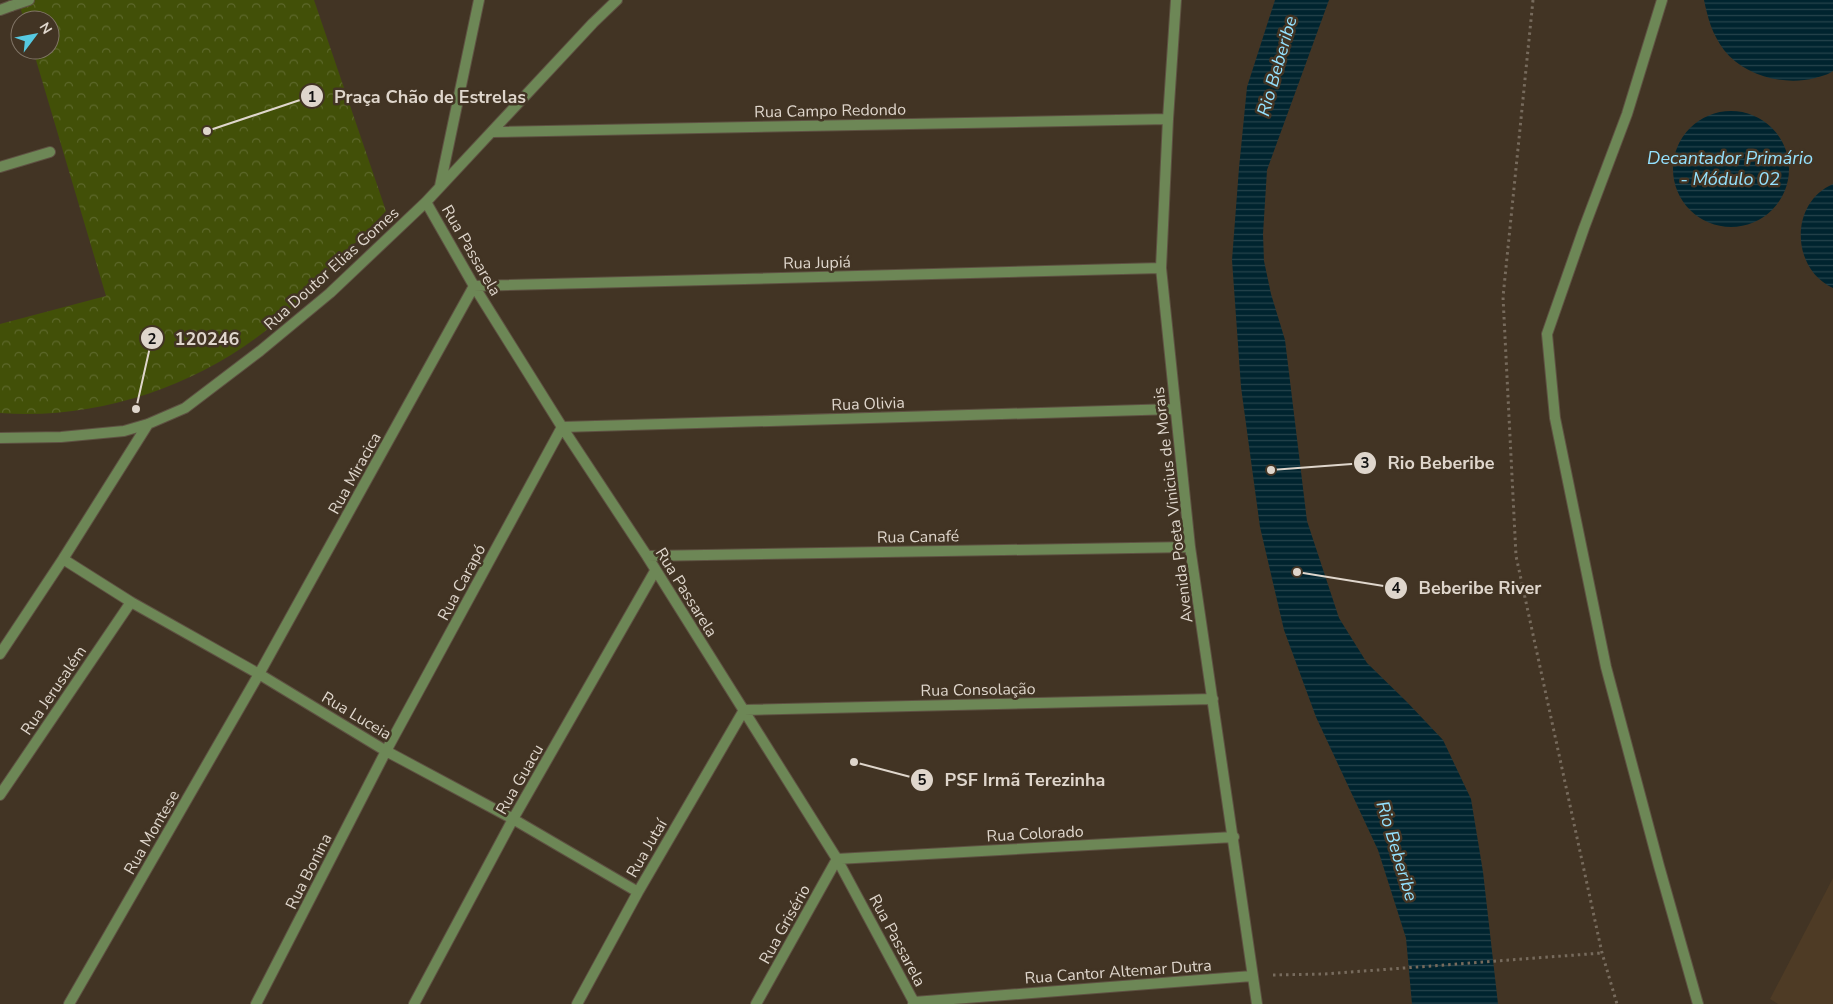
<svg xmlns="http://www.w3.org/2000/svg" width="1833" height="1004" viewBox="0 0 1833 1004" font-family="'Nunito Sans',sans-serif">
<style>
.built{fill:#4e3b25}
.park{fill:url(#park-crowns)}
.water{fill:url(#water-rules)}
.lines{fill:none;stroke-linecap:round;stroke-linejoin:round}
.service-casing{stroke:#5e5142;stroke-width:12}
.minor-casing{stroke:#5e5142;stroke-width:12}
.path{stroke:#776b5d;stroke-width:3;stroke-dasharray:2.5 4;stroke-linecap:butt}
.service{stroke:#6d8756;stroke-width:10}
.minor{stroke:#6d8756;stroke-width:10}
.labels{text-anchor:middle;stroke-width:5;stroke-linejoin:round;paint-order:stroke}
.street-label{font-size:16px;fill:#dfd6cc;stroke:#423424}
.water-label{font-size:18px;font-style:italic;fill:#95e2ff;stroke:#423424}
.leader{fill:none;stroke:#dfd6cc;stroke-width:2}
.callout-dot{fill:#dfd6cc;stroke:#423424;stroke-width:2}
.mark-label{font-size:15px;text-anchor:middle;font-weight:bold;fill:#111}
.callout-label{font-size:18px;text-anchor:middle;font-weight:bold;fill:#dfd6cc;stroke:#423424;stroke-width:5;stroke-linejoin:round;paint-order:stroke}
</style>
<defs>
<pattern id="park-crowns" width="20" height="18" patternUnits="userSpaceOnUse" patternTransform="scale(1.25)"><rect width="20" height="18" fill="#425008"/><path d="M2 6a3 3 0 1 1 6 0M12 15a3 3 0 1 1 6 0" fill="none" stroke="#5d682b"/></pattern>
<pattern id="water-rules" width="6" height="5" patternUnits="userSpaceOnUse" patternTransform="scale(1.25)"><rect width="6" height="5" fill="#00242f"/><path d="M0 2.5h6" fill="none" stroke="#25434c"/></pattern>
</defs>
<rect width="100%" height="100%" fill="#423424"/>
<path class="built" d="M1833,878V1004H1778L1770,999Z"/>
<path class="park" d="M18,0H314L386,211C364,234 342,257 320,279C299,300 280,321 256,338C184,391 90,420 0,413V324L106,296L33,50H50V20H24Z"/>
<path class="water" d="M1275,0H1329L1267,170L1263,234L1264,261L1271,294L1285,340L1307,521L1339,618L1367,663L1407,702L1443,740L1471,799L1483,872L1498,1004H1412L1406,938L1378,850L1316,717L1284,630L1260,527L1241,387L1232,260L1239,168L1247,87Z
M1704,0H1833V71C1828,75 1821,76 1815,78C1784,86 1744,76 1724,50C1712,34 1708,19 1704,0Z
M1673 169a58 58 0 1 1 116 0a58 58 0 1 1-116 0Z
M1833,184V288C1791,269 1789,203 1833,184Z"/>
<g class="lines">
<defs>
<path id="service" d="M1662,0L1627,114L1584,228L1547,334L1555,418L1606,667L1659,866L1698,1004
M11,6L29,0"/>
<path id="minor" d="M1176,0L1168,119L1161,268L1190,547L1257,1004
M0,10L11,6
M492,132L1168,119
M0,167L50,152
M440,186L479,0
M426,202L474,286L562,427L647,556L837,859L915,1004
M0,438L61,437L124,431L148,424L185,408L260,351L330,293L426,202L593,23L617,0
M647,556L1190,547
M63,559L131,602L259,674L386,751L513,819L638,892
M0,654L63,559L148,424
M0,795L131,602
M69,1004L259,674L474,286L1161,268
M256,1004L386,751L562,427L1175,409
M414,1004L513,819L655,571
M577,1004L638,892L744,710L1213,699
M756,1004L837,859L1234,837
M913,1004L914,1002L1252,976"/>
</defs>
<use href="#service" class="service-casing"/>
<use href="#minor" class="minor-casing"/>
<path class="path" d="M1533,0L1503,297L1516,556L1602,953L1617,1004
M1273,975L1325,974L1602,953"/>
<use href="#service" class="service"/>
<use href="#minor" class="minor"/>
</g>
<g class="labels">
<g class="street-label">
<text transform="translate(830 110) rotate(-1)" y="6">Rua Campo Redondo</text>
<text transform="translate(472 250) rotate(60)" y="6">Rua Passarela</text>
<text transform="translate(817 262) rotate(-1)" y="6">Rua Jupiá</text>
<text transform="translate(331 268) rotate(-42)" y="6">Rua Doutor Elias Gomes</text>
<text transform="translate(868 403) rotate(-2)" y="6">Rua Olivia</text>
<text transform="translate(354 473) rotate(-61)" y="6">Rua Miracica</text>
<text transform="translate(1172 505) rotate(-97)" y="6">Avenida Poeta Vinicius de Morais</text>
<text transform="translate(918 536) rotate(-1)" y="6">Rua Canafé</text>
<text transform="translate(461 582) rotate(-62)" y="6">Rua Carapó</text>
<text transform="translate(687 592) rotate(58)" y="6">Rua Passarela</text>
<text transform="translate(978 689) rotate(-1)" y="6">Rua Consolação</text>
<text transform="translate(53 690) rotate(-56)" y="6">Rua Jerusalém</text>
<text transform="translate(357 715) rotate(31)" y="6">Rua Luceia</text>
<text transform="translate(519 779) rotate(-60)" y="6">Rua Guacu</text>
<text transform="translate(151 832) rotate(-60)" y="6">Rua Montese</text>
<text transform="translate(1035 833) rotate(-3)" y="6">Rua Colorado</text>
<text transform="translate(646 848) rotate(-60)" y="6">Rua Jutaí</text>
<text transform="translate(308 871) rotate(-63)" y="6">Rua Bonina</text>
<text transform="translate(784 924) rotate(-61)" y="6">Rua Grisério</text>
<text transform="translate(898 940) rotate(62)" y="6">Rua Passarela</text>
<text transform="translate(1118 971) rotate(-4)" y="6">Rua Cantor Altemar Dutra</text>
</g>
<g class="water-label">
<text transform="translate(1277 66) rotate(-74)" y="6">Rio Beberibe</text>
<text x="1730" y="164">Decantador Primário<tspan x="1730" dy="21">- Módulo 02</tspan></text>
<text transform="translate(1397 851) rotate(73)" y="6">Rio Beberibe</text>
</g>
</g>
<path class="leader" d="M207 131L312 96M136 409L152 338M1271 470L1365 463M1297 572L1396 588M854 762L922 780"/>
<g class="callout-dot">
<circle cx="207" cy="131" r="5"/>
<circle cx="136" cy="409" r="5"/>
<circle cx="1271" cy="470" r="5"/>
<circle cx="1297" cy="572" r="5"/>
<circle cx="854" cy="762" r="5"/>
<circle cx="312" cy="96" r="12"/>
<circle cx="152" cy="338" r="12"/>
<circle cx="1365" cy="463" r="12"/>
<circle cx="1396" cy="588" r="12"/>
<circle cx="922" cy="780" r="12"/>
</g>
<g class="mark-label">
<text x="312" y="102">1</text>
<text x="152" y="344">2</text>
<text x="1365" y="468">3</text>
<text x="1396" y="593">4</text>
<text x="922" y="785">5</text>
</g>
<g class="callout-label">
<text x="430" y="103">Praça Chão de Estrelas</text>
<text x="207" y="345">120246</text>
<text x="1441" y="469">Rio Beberibe</text>
<text x="1480" y="594">Beberibe River</text>
<text x="1025" y="786">PSF Irmã Terezinha</text>
</g>
<g transform="translate(35 35) rotate(58)"><circle r="24" fill="#423424" stroke="#817567"/>
<path d="M0-4L9 19L0 12L-9 19Z" fill="#56c9e1"/>
<text y="-8" font-size="14" font-weight="bold" text-anchor="middle" fill="#dfd6cc">N</text>
</g>
</svg>
